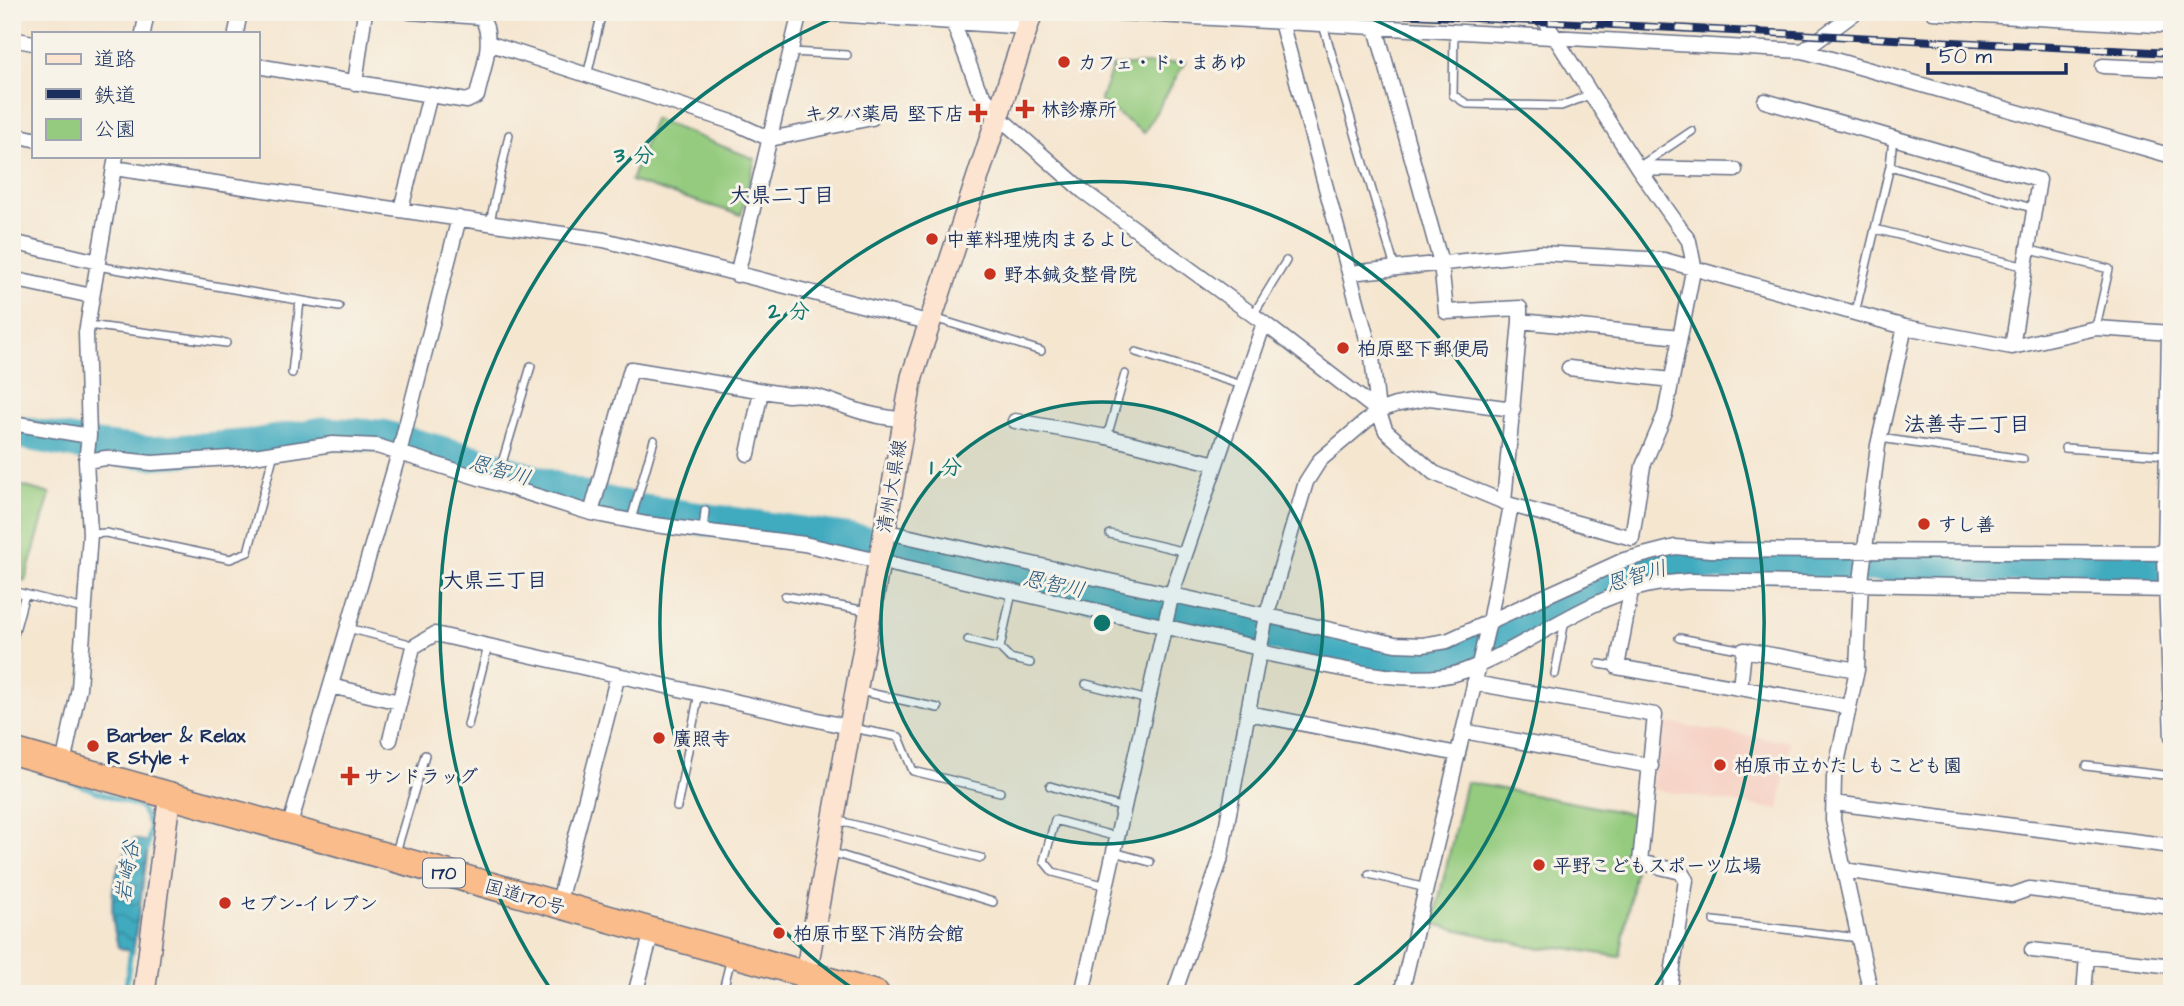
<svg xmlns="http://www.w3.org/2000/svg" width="2184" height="1006" viewBox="0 0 2184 1006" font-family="'Architects Daughter','Klee One',sans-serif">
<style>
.built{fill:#f6d2c5}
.park{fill:#94cb7e;stroke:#587d6e;stroke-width:2}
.water{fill:url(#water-waves);stroke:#2d6c8e;stroke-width:2}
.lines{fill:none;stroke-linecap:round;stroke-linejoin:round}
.stream{stroke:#3faabf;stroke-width:5}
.river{stroke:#3faabf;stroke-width:33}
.lane-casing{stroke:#676f86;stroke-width:10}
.street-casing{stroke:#676f86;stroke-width:17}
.secondary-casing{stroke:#676f86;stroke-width:24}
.highway-casing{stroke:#676f86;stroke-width:29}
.lane{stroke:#fff;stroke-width:7}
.street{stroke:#fff;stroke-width:14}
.secondary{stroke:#fde4d0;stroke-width:21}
.highway{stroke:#f9bc8a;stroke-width:26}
.rail-casing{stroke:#1b2f5e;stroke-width:8}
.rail{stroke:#f7f3e8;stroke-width:5;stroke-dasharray:16;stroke-linecap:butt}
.ring{fill:none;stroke:#0f766e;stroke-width:3.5}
.poi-dot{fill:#c8321e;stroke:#f7f3e8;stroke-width:2.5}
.labels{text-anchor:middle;stroke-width:6;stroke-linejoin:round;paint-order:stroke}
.shield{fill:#f7f3e8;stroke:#5d6a87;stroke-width:2}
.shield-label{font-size:18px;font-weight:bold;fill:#1b2f5e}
.poi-label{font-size:19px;font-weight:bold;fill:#1b2f5e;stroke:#f7f3e8;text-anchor:start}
.street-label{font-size:19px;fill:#1b2f5e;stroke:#f7f3e8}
.neighbourhood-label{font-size:21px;font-weight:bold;fill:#1b2f5e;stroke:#f7f3e8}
.water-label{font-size:21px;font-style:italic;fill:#285a80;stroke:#f7f3e8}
.centre{fill:#0f766e;stroke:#f7f3e8;stroke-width:3.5}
.ring-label{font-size:21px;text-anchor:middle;font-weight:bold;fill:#0f766e;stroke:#f7f3e8;stroke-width:6;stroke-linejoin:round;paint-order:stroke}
</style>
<defs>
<pattern id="water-waves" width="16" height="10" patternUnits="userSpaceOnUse" patternTransform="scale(1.75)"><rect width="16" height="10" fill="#3faabf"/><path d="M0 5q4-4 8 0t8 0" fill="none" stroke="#348b9e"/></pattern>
</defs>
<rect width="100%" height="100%" fill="#f7f3e8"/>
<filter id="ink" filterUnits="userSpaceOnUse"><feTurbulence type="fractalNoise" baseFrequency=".0143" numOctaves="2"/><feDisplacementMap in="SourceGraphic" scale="14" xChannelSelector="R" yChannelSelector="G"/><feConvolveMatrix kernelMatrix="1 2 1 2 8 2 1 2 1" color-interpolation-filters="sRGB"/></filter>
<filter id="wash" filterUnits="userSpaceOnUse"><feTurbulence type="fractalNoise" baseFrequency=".00686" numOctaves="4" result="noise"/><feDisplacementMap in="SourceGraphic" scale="28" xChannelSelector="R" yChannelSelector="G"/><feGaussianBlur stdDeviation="1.57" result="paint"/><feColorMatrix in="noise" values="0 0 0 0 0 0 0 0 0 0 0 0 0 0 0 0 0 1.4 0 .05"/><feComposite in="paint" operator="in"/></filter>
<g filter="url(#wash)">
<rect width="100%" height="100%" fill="#f5e6d0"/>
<path class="built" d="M1661,722L1790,742L1779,810L1651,789Z"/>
<path class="park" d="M1185,62L1144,133L1100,101L1113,66Z
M654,119L755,159L741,215L631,181Z
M12,483L50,494L25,581L12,577Z
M1466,782L1637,815L1629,858L1635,871L1620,957L1560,947L1541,949L1433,924Z"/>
<path class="water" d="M134,839L149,842L133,953L118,947C108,908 109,872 134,839Z"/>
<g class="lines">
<path class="stream" d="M60,778L141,808L150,826L147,849
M125,994L131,948"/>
<path class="river" d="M12,431L97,447L151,453L254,445L323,433L382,436L491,466L582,497L638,510L860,541L1278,636L1413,663L1459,656L1611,579L1679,564L2172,568"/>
</g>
</g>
<g filter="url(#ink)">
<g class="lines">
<defs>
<path id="lane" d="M1323,25L1395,268
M1454,33L1453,95L1467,104L1561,106L1592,94
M791,52L847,55
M587,76L602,12
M1893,138L1890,166L2035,209
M1640,166L1692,131
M490,222L509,135
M1875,229L2026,267
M2030,250L2109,269L2096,327
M97,266L339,307
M1855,313L1890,166
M1253,315L1286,261
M934,318L1041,351
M88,325L226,343
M1136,352L1242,385
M292,373L300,301
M1107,437L1125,374
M1880,438L2023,459
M2065,448L2167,455
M496,483L531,366
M631,520L654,440
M703,531L705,511
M90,534L106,533L230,559L248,552L274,453
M1110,534L1186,552
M12,591L84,609
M785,596L867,611
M348,628L406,643
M1679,638L1744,650
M968,640L1000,648L1010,658L1030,663
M12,642L25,594
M1000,648L1012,592
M1599,664L1617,667
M1555,674L1565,620
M1086,684L1148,700
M860,691L938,708
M468,725L488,646
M852,728L899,737L913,771L1000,792
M2086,766L2172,776
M1050,786L1124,808
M677,807L699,693
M836,820L981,858
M396,852L425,755
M830,852L993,902
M1114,852L1150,862
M1369,874L1426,888
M1107,886L1053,872L1044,861L1055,820L1117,837
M1714,921L1859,938
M722,994L731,958"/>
<path id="street" d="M804,12L1028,27
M1103,12L1803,51L2172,156
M1933,12L2172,26
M953,22L978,88L999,117L1083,191L1264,323L1378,411
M1281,22L1372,357L1378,411L1386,431L1434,473L1511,505L1632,538L1643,466L1665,414L1694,266L1689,241L1638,168L1539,12
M1376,28L1441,263L1446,312L1520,308V321
M143,33L147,12
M236,33L240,12
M12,39L33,43
M488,43L735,123L770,139L872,118
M1803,51L1856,12
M257,66L467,101L477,96C482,72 496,38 481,17L410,12
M2103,66L2172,69
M355,83L365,12
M1765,101L2039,180L2012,347
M12,134L33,139
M114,168L604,240L928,322
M1638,168L1735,170
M401,209L430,95
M12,242L98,262
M1350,273L1540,253L1664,260L1905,327L2012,347L2096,328L2172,333
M737,275L800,12
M12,279L92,296
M2169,333L2165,558L2172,737
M1569,368L1671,380
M1015,421L1107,437L1216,464
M12,423L89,436
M748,454L761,391
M86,461L106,458L152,463L246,457L333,444L377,446L591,513L647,524L804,544L1259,648
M1504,502L1520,321L1680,337
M591,513L631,369L788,395C817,391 842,408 870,414C881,417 892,418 904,420
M883,531L1395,644L1423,645L1447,641L1624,560L1675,547L1711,550L2172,553
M1631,591L1617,667L1849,707
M1259,652C1315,662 1411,691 1464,671C1526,648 1580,601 1646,586C1660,582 1675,583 1688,581L2172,590
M1474,683L1655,715L1640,862L1681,872L1686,880L1669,994
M331,686L399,702
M1740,688L1744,650L1857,670
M1248,713L1458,754
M1463,731L1651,766
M390,740L413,647L435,634L849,727
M63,764L79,688L90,534L86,461L89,436L86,333L116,156
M1834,803L2172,846
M289,828L399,453L459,218
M1844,870L2012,895L2029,889L2172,907
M558,905L618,675
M2032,950L2172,966
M635,994L652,932
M802,994L806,974
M1082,994L1172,593L1264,323
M1174,994L1220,861L1265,621L1306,482L1320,460L1378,411L1395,405L1430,398L1513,409
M1401,994L1489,622L1511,505
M1871,994L1833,820L1834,777L1857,670L1861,581L1878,445L1905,327
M2084,994L2087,956"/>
<path id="secondary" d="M806,974L912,377L1032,12
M144,994L170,793"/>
<path id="highway" d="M12,751L876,994"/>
</defs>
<use href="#lane" class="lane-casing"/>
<use href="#street" class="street-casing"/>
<use href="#secondary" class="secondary-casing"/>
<use href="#highway" class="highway-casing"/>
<use href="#lane" class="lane"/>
<use href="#street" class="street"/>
<use href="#secondary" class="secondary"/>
<use href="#highway" class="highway"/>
<defs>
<path id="rail" d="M1357,12L2172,53"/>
</defs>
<use href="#rail" class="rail-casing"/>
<use href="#rail" class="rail"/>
</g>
</g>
<circle cx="1102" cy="623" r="221" fill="#0f766e" fill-opacity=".12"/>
<g class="ring">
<circle cx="1102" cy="623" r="221"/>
<path d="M861 994A442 442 0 1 1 1343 994"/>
<path d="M553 993A662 662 0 0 1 843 14M1361 14A662 662 0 0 1 1651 993"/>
</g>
<g class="poi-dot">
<circle cx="1064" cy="62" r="7"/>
<path d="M1021.5 98.5h7v7h7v7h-7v7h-7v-7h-7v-7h7z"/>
<path d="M974.5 102.5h7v7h7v7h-7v7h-7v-7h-7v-7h7z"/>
<circle cx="932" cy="239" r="7"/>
<circle cx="990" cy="274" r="7"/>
<circle cx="1343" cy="348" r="7"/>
<circle cx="1924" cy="524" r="7"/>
<circle cx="659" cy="738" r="7"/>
<circle cx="93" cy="746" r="7"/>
<circle cx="1720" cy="765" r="7"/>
<path d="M346.5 765.5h7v7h7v7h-7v7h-7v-7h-7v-7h7z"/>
<circle cx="1539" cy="865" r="7"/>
<circle cx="225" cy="903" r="7"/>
<circle cx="779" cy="933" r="7"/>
</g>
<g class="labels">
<rect class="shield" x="423" y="858.5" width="42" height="29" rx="5"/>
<g class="shield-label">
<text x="444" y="879">170</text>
</g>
<g class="poi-label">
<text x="1078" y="69">カフェ・ド・まあゆ</text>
<text x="1041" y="116">林診療所</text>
<text x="964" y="120" text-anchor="end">キタバ薬局 堅下店</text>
<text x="946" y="246">中華料理焼肉まるよし</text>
<text x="1004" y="281">野本鍼灸整骨院</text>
<text x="1357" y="355">柏原堅下郵便局</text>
<text x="1938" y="531">すし善</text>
<text x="107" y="742">Barber &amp; Relax<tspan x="107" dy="22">R Style +</tspan></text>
<text x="673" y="745">廣照寺</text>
<text x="1734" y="772">柏原市立かたしもこども園</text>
<text x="364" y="783">サンドラッグ</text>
<text x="1553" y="872">平野こどもスポーツ広場</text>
<text x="239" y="910">セブン-イレブン</text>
<text x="793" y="940">柏原市堅下消防会館</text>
</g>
<g class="street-label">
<text transform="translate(891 486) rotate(-80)" y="7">清州大県線</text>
<text transform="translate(525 896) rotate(16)" y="7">国道170号</text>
</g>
<g class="neighbourhood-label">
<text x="782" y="202">大県二丁目</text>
<text x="1967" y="431">法善寺二丁目</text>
<text x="495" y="587">大県三丁目</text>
</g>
<g class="water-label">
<text transform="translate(500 470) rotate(16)" y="7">恩智川</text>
<text transform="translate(1636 576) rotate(-16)" y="7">恩智川</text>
<text transform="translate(1054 584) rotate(12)" y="7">恩智川</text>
<text transform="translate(127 871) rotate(-81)" y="7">岩崎谷</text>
</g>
</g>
<circle cx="1102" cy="623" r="10" class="centre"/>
<g class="ring-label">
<text x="634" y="162">3 分</text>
<text x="789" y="318">2 分</text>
<text x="946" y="474">1 分</text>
</g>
<rect width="2184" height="1006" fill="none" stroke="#f7f3e8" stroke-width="42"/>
<rect x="32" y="32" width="228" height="126" fill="#f7f3e8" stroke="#9fa5b1" stroke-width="2"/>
<rect x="46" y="54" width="35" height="10" fill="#fde4d0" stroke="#9fa5b1" stroke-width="2"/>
<text x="94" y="66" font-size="21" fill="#1b2f5e">道路</text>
<rect x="46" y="89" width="35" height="10" fill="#1b2f5e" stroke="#9fa5b1" stroke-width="2"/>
<text x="94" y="102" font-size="21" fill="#1b2f5e">鉄道</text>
<rect x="46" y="119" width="35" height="21" fill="#94cb7e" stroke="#9fa5b1" stroke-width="2"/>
<text x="94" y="136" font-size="21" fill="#1b2f5e">公園</text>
<path d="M1928 63v10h138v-10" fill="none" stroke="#1b2f5e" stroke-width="3.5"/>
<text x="1939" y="63" font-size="21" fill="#1b2f5e" stroke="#f7f3e8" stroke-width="5" paint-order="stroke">50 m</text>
</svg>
